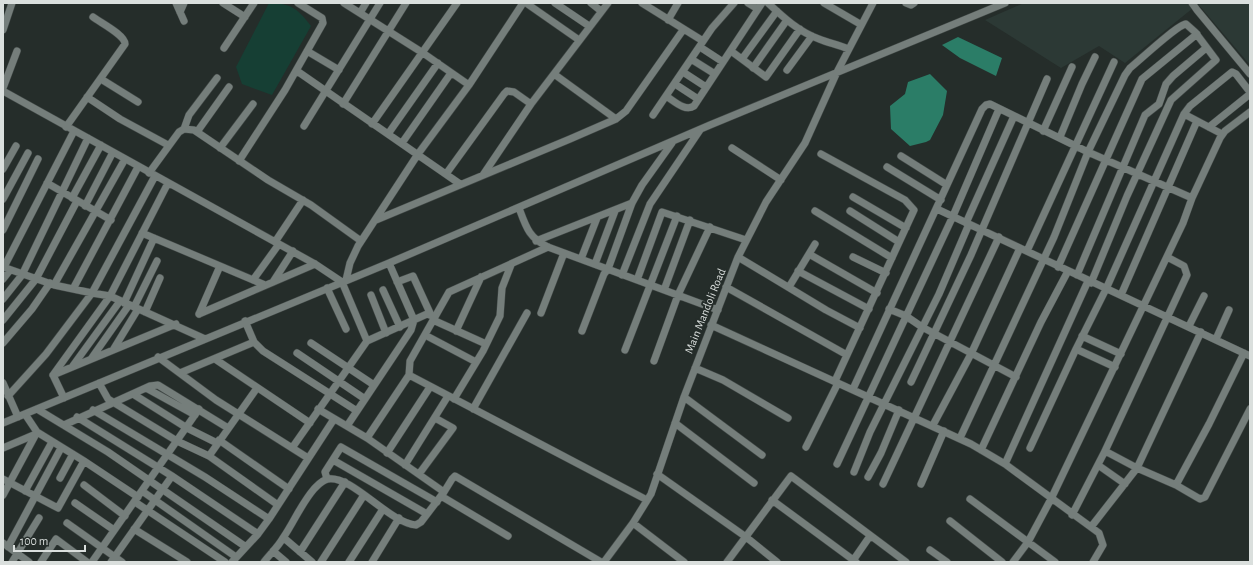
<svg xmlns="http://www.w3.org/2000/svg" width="1253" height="565" viewBox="0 0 1253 565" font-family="'Alegreya Sans',sans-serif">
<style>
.built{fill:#2c3935}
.green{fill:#163f34}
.water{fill:#2b7d67}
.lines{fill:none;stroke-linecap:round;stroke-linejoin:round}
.minor-casing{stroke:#434a48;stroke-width:8}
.minor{stroke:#757e7b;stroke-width:7}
.labels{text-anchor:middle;stroke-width:4;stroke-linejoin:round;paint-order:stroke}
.street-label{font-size:12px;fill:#dadfdd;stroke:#252d2a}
</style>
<rect width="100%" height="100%" fill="#252d2a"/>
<path class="built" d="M1024,3H1250V65L1198,4L1125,63L1099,46L1061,68L985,20Z"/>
<path class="green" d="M269,3C291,3 298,9 311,26L272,95L242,84L236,67Z"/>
<path class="water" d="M958,37L1002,58L996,76L960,58L942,45Z
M930,74L947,91L943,115L930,140L926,142L910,146L891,129L890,106L905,94L908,82Z"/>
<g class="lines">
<defs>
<path id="minor" d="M176,3L184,21
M223,3L245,17
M344,3L423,53L469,85
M526,3L579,40
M555,3L589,26
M591,3L601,11
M642,3L703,41
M748,3L758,9
M768,3C783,17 799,32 819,39C829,43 839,45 848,49
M824,3L860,24
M906,3L911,5L914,3
M1192,3L1197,10L1250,74
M180,12L184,3
M360,13L366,3
M668,20L678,3
M3,30L12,3
M700,47L723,62
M224,48L254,3
M307,51L339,70
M731,51L766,77L800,29
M691,59L715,74
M742,59L777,11
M753,68L787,20
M787,70L812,36
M297,71L460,184
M683,72L706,87
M554,74L616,119
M101,79L138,102
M675,84L698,99
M3,88L17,51
M3,91L315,264L342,282L367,341L427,314L435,317
M666,96C674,101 685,112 694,106L762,3
M87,97L120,119L168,145
M343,104L406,3
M1184,114L1222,134
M653,115L712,28L734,3
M372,124L457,3
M304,126L380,3
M66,127L125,44C125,35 101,23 93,17
M1209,127L1250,94
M184,129L189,115L217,78
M1043,131L1072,67
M197,132L229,87
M388,134L438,63
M1060,137L1082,84L1095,57
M402,143L451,73
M220,148L253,104
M732,148L781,180
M821,154L905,200L914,210L835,381
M901,156L947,185
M239,161L285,90L323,23L322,18L298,3
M887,167L941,200
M3,169L16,146
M149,173L179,132L184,129L194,130L268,180L311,205L361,241
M446,174L504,94L507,91L514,92L531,104
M483,175L531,104L608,3
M47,183L111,220
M853,197L906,228
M72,198L101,145
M3,199L28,153
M85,206L113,152
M519,208C526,227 529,238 548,247L718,310
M937,209L1250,356
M815,211L892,258
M850,211L899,242
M376,220L570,139L616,119L626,111L683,30
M966,223L1014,116
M3,230L38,159
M142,233L265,285
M536,241L632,203
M275,242L303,200
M1027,251L1114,62
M809,254L877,293
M738,257L826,310L860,328
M853,257L886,273
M581,259L597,218
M595,264L615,211
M3,267L54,285L92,293L155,176
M4,267L74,131
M1058,267L1142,79L1197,34
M798,271L869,309
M622,275L650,204L700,130
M1077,275L1145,115L1159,104L1166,84L1173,76L1206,48
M3,279L10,270
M253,280L279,244
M346,280L350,263L358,246L418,154L469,85L523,3
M637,280L662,212L746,240
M273,282L293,251
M397,282L413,276L430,313
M54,285L125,159
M726,287L847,355
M789,287L815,244
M327,288L346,329
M73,289L138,167
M383,290L400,327
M664,290L690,220
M371,295L386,333
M1121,295L1197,121
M3,299L22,275L88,138
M124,303L154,238
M134,307L157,261
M889,309L906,316L922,327L1016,377
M145,312L160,278
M541,313L564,253
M199,314L315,264
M199,314L220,266
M3,320L36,279L77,201
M433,320L486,344
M245,321L254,342L263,351L357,411
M711,325L971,444L1005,464L1099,533L1103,545L1093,562
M1189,326L1204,296
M456,331L481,277
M582,331L604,274L608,269L632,203L642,185L672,143
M425,335L476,362
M1082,336L1121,354
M1216,339L1229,310
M3,343L32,309L50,283
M311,343L374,385
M1076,349L1115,367
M113,350L138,309
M625,350L677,216
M297,353L365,399
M1244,353L1209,424L1176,485L1200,499L1205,497L1250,409
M158,357L216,400L308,458
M91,359L129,305
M215,359L310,423
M654,361L678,295L710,227
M72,367L120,301
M695,368L723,380L788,418
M180,373L254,342
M53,375L110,296L168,183
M409,375L647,500
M911,382L971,255L1047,79
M3,383L18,417
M99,383L108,399L177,441L209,456L278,505
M146,388L195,415
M853,389L982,109L986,105L990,104L1088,152L1192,198
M133,394L187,428L217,443
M8,396L46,354L92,293L110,296L205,339
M684,397L762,455
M64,398L53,375L176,324
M454,399L483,351L500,316L502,288L511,265
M37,409L108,452L246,547
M318,409L367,438L444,492
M473,409L527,313
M93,410L205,477L269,519
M25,414L37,432L84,461L138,497
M77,417L172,476L258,534
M3,423L389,263L710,125L1005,3
M675,423L754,483
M64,425L150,386L158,385L228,428
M933,425L971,354L1020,248
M347,426L411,330L414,320L389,263
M367,438L409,375L410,361L449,292L548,247
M960,438L1054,237L1088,152L1125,75L1130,68C1140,60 1177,25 1186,24L1195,32L1216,60L1171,100L1127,196L1091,283
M219,440L289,489
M806,447L838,383
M3,448L36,434
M292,448L367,341
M1030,448L1076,349L1106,289L1184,114L1190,106L1232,72L1236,74L1250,92
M981,450L1041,322L1068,271
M1105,451L1137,468L1176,485
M387,453L430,387
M209,456L257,388
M333,460L427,514
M837,464L953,216L999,109
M1005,464L1088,281
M405,465L448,396
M1098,465L1125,484
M854,472L870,432L939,294L969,224
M419,474L453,428L435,418
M657,474L746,537L777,562
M868,477L881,453L899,410
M60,478L73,454
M3,479L58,508L84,461
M327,479L325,472L341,447L437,502
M883,484L999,237
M921,484L944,431
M84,485L125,516
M25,491L52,442
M142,491L236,557
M3,495L37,432
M441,496L508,536
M970,499L1055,562
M772,500L856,562
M135,502L225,562
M75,503L114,530
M1072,515L1105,451L1187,275L1184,266L1167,257
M950,521L1002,562
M67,523L122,562
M633,523L684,562
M1091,527L1137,468L1201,332
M134,529L187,562
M284,538L312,562
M3,543L29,562
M8,547L61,448
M930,550L947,562
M273,551L286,562
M300,552L345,482
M12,562L39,518
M41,562L56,539L87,562
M92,562L199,409
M111,562L172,476
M232,562L258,534L269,519L334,419
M264,562C270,554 278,547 283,538C294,522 301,504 314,489C318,485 322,480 328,479C352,475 389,523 416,525L421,522L444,492L452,479L455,476L601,562
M321,562L364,495
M349,562L383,509
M372,562L399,518
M604,562L633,523L651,494L684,397L738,257L766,202L805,143L837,72L873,3
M727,562L791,476L906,562
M852,562L870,536
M1013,562L1028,542L1051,499L1183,223L1192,198L1220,138L1225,131L1250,112"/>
</defs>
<use href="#minor" class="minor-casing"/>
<use href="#minor" class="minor"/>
</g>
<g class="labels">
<g class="street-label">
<text transform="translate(705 311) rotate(-68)" y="4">Main Mandoli Road</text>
</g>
</g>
<rect width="1253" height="565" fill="none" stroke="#dadfdd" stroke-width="8"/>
<path d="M14 545v6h71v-6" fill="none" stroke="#dadfdd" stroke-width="2"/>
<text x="20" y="545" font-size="12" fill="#dadfdd" stroke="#252d2a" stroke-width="3" paint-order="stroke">100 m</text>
</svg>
